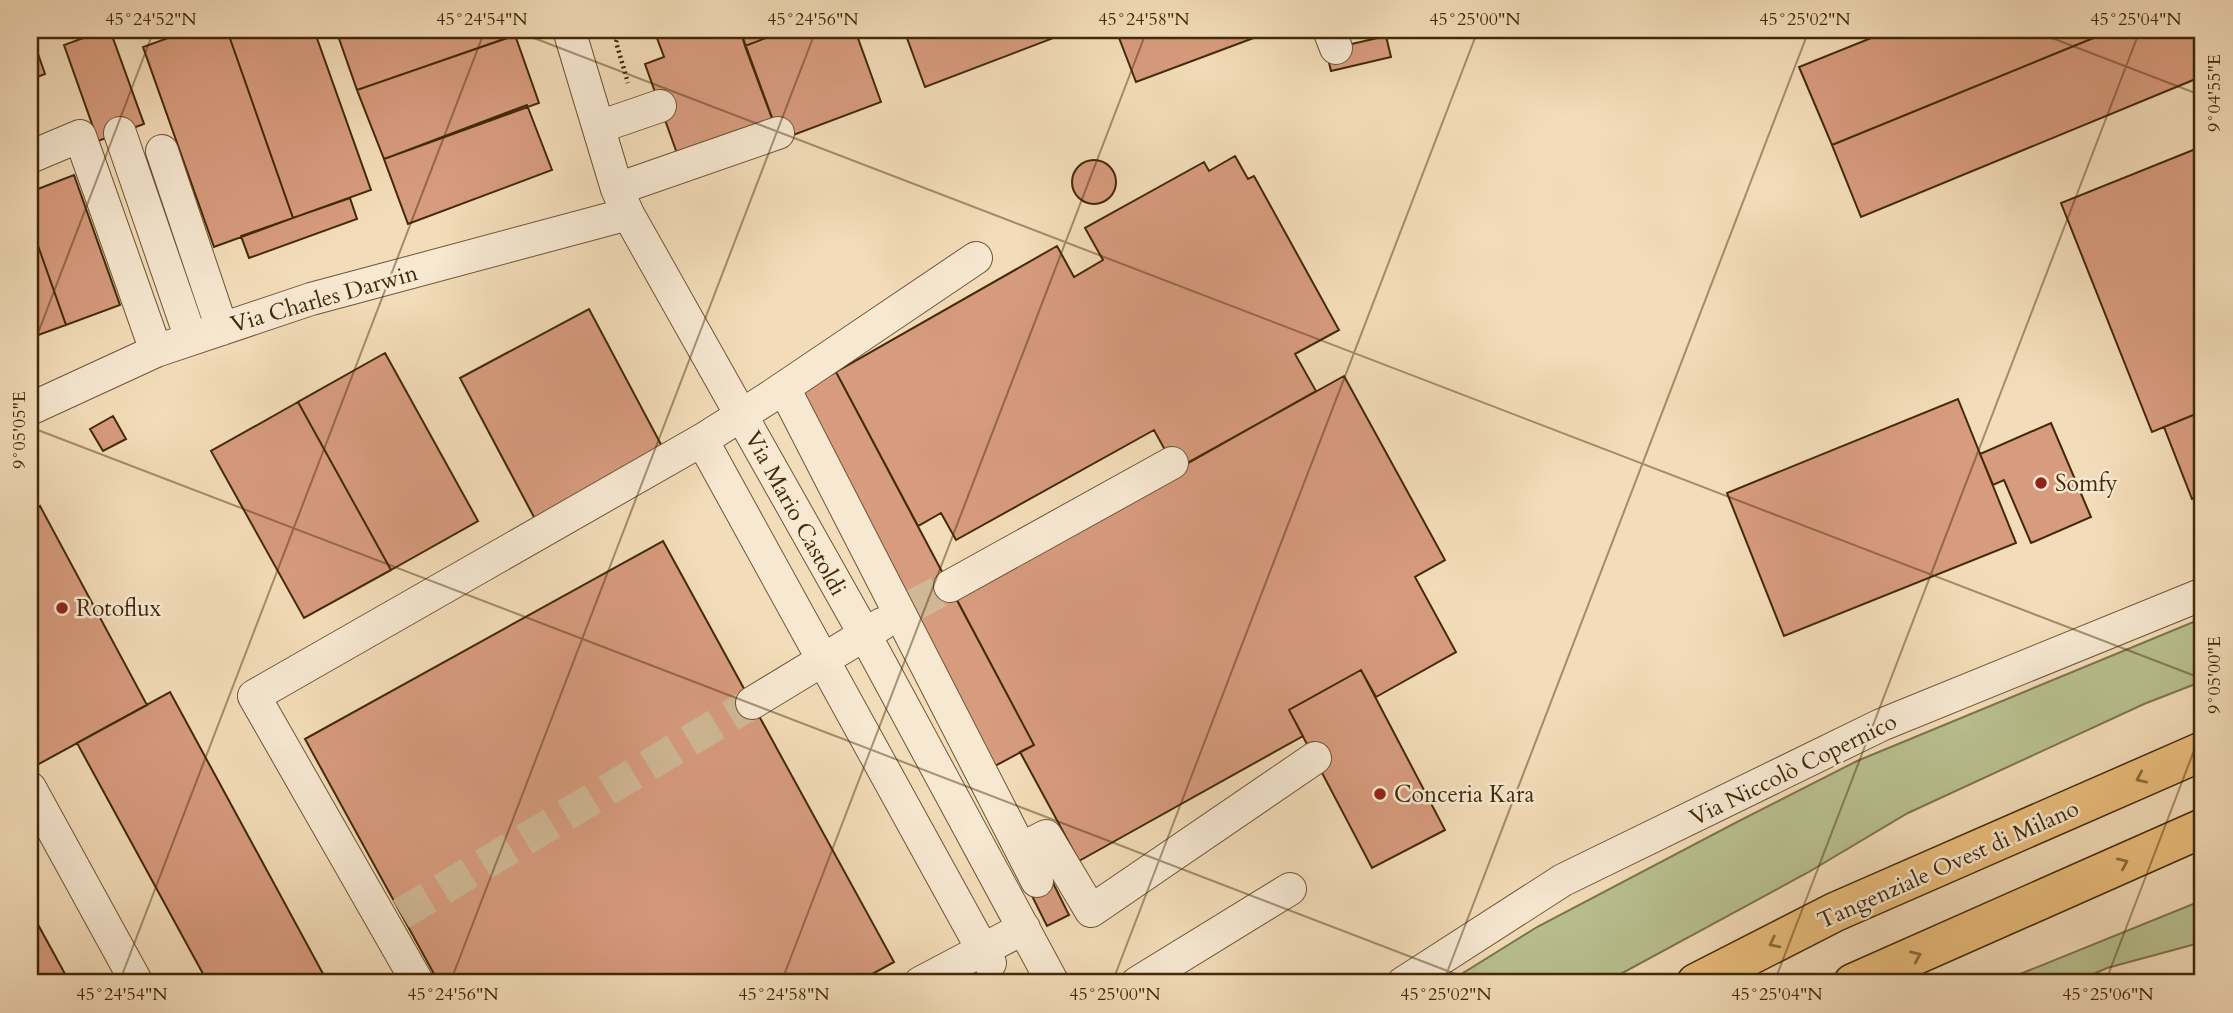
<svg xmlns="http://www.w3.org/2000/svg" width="2233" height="1013" viewBox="0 0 2233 1013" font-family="Cardo,serif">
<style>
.green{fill:#b9c090;stroke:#7e754c;stroke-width:2}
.building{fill:#d79b7e;stroke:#422a08;stroke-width:2}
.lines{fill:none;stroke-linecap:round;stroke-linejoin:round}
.minor-tunnel{stroke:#d0b896;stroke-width:32;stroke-dasharray:32 16;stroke-linecap:butt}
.minor-casing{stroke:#6e5634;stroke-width:34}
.highway-casing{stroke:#422a08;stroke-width:41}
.path{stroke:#422a08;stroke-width:4.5;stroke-dasharray:2 3.5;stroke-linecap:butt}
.minor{stroke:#f7e8d2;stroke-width:32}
.highway{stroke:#eabe7c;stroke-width:38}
.oneway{stroke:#8e6d3c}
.ticks{fill:none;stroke:#422a08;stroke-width:2;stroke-opacity:0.45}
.poi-dot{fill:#8f2418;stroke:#f7e8d2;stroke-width:2.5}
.labels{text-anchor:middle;stroke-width:5;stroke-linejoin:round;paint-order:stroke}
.street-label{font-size:23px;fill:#422a08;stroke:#f7e8d2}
.poi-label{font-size:23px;fill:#422a08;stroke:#f7e8d2;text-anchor:start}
.neatline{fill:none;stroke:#422a08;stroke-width:2.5}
.ticks-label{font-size:18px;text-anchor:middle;fill:#422a08}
</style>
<rect width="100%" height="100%" fill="#f3dcb9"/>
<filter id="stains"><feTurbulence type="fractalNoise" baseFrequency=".00286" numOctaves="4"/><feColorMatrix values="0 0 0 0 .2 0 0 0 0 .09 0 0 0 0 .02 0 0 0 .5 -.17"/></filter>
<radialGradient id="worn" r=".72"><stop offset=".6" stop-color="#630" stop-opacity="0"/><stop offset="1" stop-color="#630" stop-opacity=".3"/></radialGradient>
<path class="green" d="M2203,618V681L2144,704L1908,813L1807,873L1604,983H1447L1537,927L1737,822L1857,761Z
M2203,900V942L2107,968L2073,983H1998Z"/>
<path class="building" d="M105,30H110L144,124L98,141L64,45Z
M190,30H227L293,218L214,247L143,47Z
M227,30H314L371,190L293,218Z
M336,30H521L522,33L357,90Z
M654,30H740L774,123L679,159L645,64L664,57Z
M740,30H787L745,46Z
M787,30H855L881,102L780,140L745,46Z
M904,30H1063L1064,34L925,87Z
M1116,30H1275L1136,82Z
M1891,30H2113L1832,145L1799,67Z
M2113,30H2203V76L1861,217L1832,145Z
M30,31L45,74L30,80Z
M515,35L539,103L384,159L357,90Z
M1386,36L1391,57L1331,71L1326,50Z
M527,105L552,170L408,224L384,159Z
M2203,146V411L2152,432L2061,203Z
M1235,156L1248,179L1254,176L1339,330L1295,354L1316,391L1176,470L1154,430L956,540L941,513L918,526L836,372L1057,246L1074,277L1103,260L1085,228L1204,162L1209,171Z
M1072 182a22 22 0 1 1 44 0a22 22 0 1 1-44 0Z
M74,175L120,305L66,325L30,223V192Z
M350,198L357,219L249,258L241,236Z
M30,223L66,325L30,338Z
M589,309L664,450L535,519L460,378Z
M385,353L478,521L391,570L298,402Z
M836,372L1034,745L995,766L796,393Z
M1344,376L1445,560L1415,577L1456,652L1376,697L1361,670L1289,710L1303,736L1079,861L1020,752L1034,745L953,593Z
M1958,399L2016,543L1784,636L1727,493Z
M298,402L391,570L304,618L211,451Z
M2203,411V494L2192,499L2164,427Z
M113,416L126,439L103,451L90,429Z
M2051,423L2091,517L2031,543L2004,480L1993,485L1980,454Z
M40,506L147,705L37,765L30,751V512Z
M663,541L894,962L856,983H439L305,739Z
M1361,670L1445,830L1372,868L1289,710Z
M170,692L328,983H208L77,743Z
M1049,875L1069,915L1047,926L1027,886Z
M30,910L70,983H30Z"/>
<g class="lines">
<path class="minor-tunnel" d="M910,607L950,586
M401,914L752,703"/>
<defs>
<path id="minor" d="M569,30L617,189L628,214L865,635L1053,983
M1329,30L1336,48
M599,127L660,106
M120,133L191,339
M162,151L222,329
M30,157L80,136L156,351
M617,189L778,133
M784,388L1037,881
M30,409L156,351L311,299L628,214
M702,440L990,963
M950,586L1172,463
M752,703L882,624
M30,788L137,983
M1021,849L1046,836L1091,911L1315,758
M418,983L254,696L702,440L770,397L976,258
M920,983L1024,928
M1137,983L1290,889
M1403,983L1563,880L1881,725L2203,594"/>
<path id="highway" d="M1696,983L1835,912L2203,751
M1853,983L2203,828"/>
</defs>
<use href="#minor" class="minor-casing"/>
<use href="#highway" class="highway-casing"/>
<path class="path" d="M621,30L616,42L628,83"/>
<use href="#minor" class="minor"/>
<use href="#highway" class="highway"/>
</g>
<defs><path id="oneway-chevron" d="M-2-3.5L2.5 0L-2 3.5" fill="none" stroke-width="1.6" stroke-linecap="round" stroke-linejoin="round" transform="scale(1.75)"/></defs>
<g class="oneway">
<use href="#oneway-chevron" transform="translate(2141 778) rotate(156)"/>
<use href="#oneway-chevron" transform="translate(2123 863) rotate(-24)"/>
<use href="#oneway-chevron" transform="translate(1774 943) rotate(153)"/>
<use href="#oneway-chevron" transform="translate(1916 956) rotate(-24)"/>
</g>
<path class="ticks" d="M513,30L2203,679M2031,30L2203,96M30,354L154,30M30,427L1479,983M119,983L485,30M450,983L816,30M781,983L1147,30M1112,983L1478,30M1443,983L1809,30M1774,983L2140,30M2105,983L2203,727"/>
<g class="poi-dot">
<circle cx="2041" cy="483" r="7"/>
<circle cx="62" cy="608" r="7"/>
<circle cx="1380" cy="794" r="7"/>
</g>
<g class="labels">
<g class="street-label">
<text transform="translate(324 298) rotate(-16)" y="8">Via Charles Darwin</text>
<text transform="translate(796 513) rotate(61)" y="8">Via Mario Castoldi</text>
<text transform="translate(1793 769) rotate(-26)" y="8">Via Niccolò Copernico</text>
<text transform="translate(1948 864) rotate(-24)" y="8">Tangenziale Ovest di Milano</text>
</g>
<g class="poi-label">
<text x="2055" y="491">Somfy</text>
<text x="76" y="616">Rotoflux</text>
<text x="1394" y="802">Conceria Kara</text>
</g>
</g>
<rect width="2233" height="1013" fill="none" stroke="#f3dcb9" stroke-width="77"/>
<rect x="38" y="38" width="2156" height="936" class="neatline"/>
<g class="ticks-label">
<text x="151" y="25">45°24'52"N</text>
<text x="482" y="25">45°24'54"N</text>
<text x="813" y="25">45°24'56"N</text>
<text x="1144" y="25">45°24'58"N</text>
<text x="1475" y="25">45°25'00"N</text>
<text x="1805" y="25">45°25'02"N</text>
<text x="2136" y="25">45°25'04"N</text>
<text transform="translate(2214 93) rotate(-90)" y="6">9°04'55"E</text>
<text transform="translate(19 430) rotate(-90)" y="6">9°05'05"E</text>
<text transform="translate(2214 675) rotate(-90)" y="6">9°05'00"E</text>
<text x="122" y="1000">45°24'54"N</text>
<text x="453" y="1000">45°24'56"N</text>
<text x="784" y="1000">45°24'58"N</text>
<text x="1115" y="1000">45°25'00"N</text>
<text x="1446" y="1000">45°25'02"N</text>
<text x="1777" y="1000">45°25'04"N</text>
<text x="2108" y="1000">45°25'06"N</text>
</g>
<rect width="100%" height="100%" filter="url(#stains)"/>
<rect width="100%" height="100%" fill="url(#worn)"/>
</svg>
